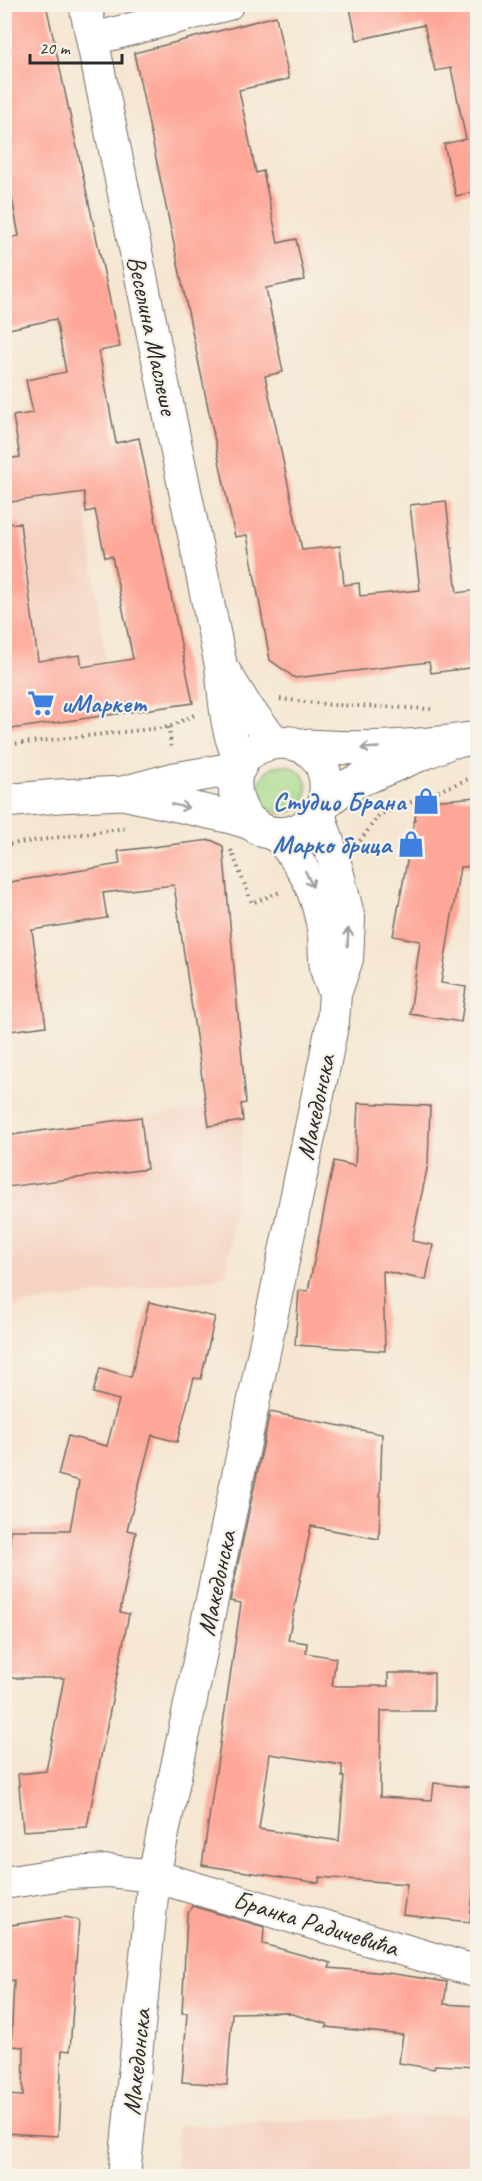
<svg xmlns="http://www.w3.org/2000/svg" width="482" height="2181" viewBox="0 0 482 2181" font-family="Caveat,sans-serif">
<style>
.built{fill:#f5d3c2}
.green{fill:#a6d989;stroke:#68825a;stroke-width:1.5}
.building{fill:#fea697;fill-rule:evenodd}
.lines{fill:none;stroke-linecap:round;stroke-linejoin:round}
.street-casing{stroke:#726c65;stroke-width:34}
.secondary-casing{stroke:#726c65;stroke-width:35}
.path{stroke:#726c65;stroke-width:4;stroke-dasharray:1.5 4.5;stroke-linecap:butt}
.street{stroke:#fff;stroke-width:32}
.secondary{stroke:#fff;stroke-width:33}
.oneway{stroke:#a0a0a0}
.labels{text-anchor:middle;stroke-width:4.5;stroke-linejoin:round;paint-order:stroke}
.street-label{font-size:26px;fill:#2b2b2b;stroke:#f7f3e8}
.shop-label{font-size:26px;font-weight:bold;fill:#366cbe;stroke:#f7f3e8;text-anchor:end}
</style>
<rect width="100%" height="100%" fill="#f7f3e8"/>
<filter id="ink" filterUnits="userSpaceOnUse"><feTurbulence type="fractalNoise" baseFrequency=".0167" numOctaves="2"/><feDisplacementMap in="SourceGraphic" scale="12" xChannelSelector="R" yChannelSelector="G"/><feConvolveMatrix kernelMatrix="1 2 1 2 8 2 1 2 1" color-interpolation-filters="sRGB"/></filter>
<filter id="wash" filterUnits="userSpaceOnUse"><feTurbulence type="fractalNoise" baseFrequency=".008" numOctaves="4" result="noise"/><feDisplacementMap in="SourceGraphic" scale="24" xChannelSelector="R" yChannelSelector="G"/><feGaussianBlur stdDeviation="1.35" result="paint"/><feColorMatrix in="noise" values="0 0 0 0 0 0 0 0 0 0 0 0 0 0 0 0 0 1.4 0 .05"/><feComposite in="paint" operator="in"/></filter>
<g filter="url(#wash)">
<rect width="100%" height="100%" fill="#f5e6d1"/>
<path class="built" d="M78,449L108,680L103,681L108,716L5,730L4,459Z
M246,1103L226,1276L5,1307L4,1136Z
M477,2114V2176H174L178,2125Z"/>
<path class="green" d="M259 789a24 24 0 1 1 48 0a24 24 0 1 1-48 0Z"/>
<g id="blocks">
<path class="building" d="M4,4H46L120,347L99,351L116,443L139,438L193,703L4,730V524L20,523L38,661L80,655L82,667L133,659L112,556L105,557L95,510L86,512L84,492L4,503V459L20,457L13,416L33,413L26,380L66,372L56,319L4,330V239L19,236L9,182L4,183Z
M349,4H471L473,17L477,16V191L456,196L444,144L466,139L451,68L435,71L424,25L357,40Z
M276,16L289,79L239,90L256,173L263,171L278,243L296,239L305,280L266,288L283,372L265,376L302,550L340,546L344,585L359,583L360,596L420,590L410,505L446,501L457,593L477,590V667L431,673L429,662L295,678L270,660L247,535L235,537L134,53Z
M477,797V866L460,867L441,983L466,987L461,1022L410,1014L420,941L393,936L418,802Z
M211,840L223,846L246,1103L241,1104L243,1121L209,1126L174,885L103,893L107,918L32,930L46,1026L10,1031L4,993V883L120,864L118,851Z
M358,1103L430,1106L428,1164L412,1241L433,1245L426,1280L383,1271L385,1351L295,1345L299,1290L308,1291L334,1161L355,1166Z
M141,1117L147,1169L7,1187L4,1167V1136Z
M149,1302L215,1317L201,1379L194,1378L177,1442L152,1435L127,1530L136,1532L120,1612L129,1614L87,1827L23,1831L18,1774L46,1771L64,1678H9L10,1530H70L79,1481L58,1475L68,1436L107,1446L119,1400L93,1393L100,1368L131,1377Z
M270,1412L382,1434L379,1539L311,1526L288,1640L307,1643L306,1653L336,1658L332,1686H388V1673H434V1711H381L380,1797L432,1800L434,1783L477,1788V1855L470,1922L403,1915L407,1884L320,1877L319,1883L202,1865L241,1603L230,1601ZM270,1754L342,1765V1777H344L339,1841L259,1829Z
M192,1906L264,1927L263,1944L331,1963L329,1968L388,1973L447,1982L444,2004L477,2006V2067L435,2065L434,2069L399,2063L403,2035L326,2027L327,2024L285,2012L232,2013L227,2085L182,2082L187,2013H182L187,1916Z
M65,1917L79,1920L70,2051L62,2050L58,2136L4,2133V2095L23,2096L24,2047L11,2046L14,1980L4,1982V1926Z"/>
</g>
</g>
<g filter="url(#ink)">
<use href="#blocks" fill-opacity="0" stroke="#726c65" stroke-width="1.5"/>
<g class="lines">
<defs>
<path id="street" d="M85,4L221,666C225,699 225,734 242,763
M93,39L228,4
M226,674L247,708L275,742
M274,833C303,861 319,894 324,935C325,946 324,957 326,967C327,976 332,985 335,994
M4,1883L69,1873L109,1871L154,1876L478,1972
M124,2176L154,1876L325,1061L333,1021L335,994L347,959L349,919L337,870L319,814"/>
<path id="secondary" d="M298,745C357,751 418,747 478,738
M127,794L231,817L254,824
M4,801L59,796L123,793L175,779L239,768
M324,805C344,717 217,728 237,799C241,813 249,824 262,830C273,835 287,835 298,830C311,825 315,815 324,805C329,799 338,792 345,788C353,782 364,778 374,774C399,763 424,753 450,742"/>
</defs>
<use href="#street" class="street-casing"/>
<use href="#secondary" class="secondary-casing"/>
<path class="path" d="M280,699L332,705L431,709
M169,727L171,748
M4,745L169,727L194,715
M360,841L379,815L478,775
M4,845L126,828
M231,850L252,903L280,892"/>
<use href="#street" class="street"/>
<use href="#secondary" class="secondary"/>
</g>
<defs><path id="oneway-shaft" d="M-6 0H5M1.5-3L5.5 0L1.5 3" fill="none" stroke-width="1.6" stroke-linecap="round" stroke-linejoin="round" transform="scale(1.5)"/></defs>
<g class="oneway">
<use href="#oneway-shaft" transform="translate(370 748) rotate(177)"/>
<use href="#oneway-shaft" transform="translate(180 806) rotate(12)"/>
<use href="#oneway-shaft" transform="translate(309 879) rotate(65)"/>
<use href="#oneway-shaft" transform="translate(348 937) rotate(-88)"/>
</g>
</g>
<defs>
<symbol id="supermarket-bare" viewBox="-9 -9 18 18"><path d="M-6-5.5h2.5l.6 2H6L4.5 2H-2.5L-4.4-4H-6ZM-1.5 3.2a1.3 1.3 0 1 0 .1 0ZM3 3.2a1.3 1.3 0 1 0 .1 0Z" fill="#3f7fe0" stroke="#f7f3e8" stroke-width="2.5" paint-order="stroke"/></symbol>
<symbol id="shop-bare" viewBox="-9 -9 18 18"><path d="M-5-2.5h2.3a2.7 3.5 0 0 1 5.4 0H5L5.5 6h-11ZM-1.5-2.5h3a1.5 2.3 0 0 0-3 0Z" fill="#3f7fe0" stroke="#f7f3e8" stroke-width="2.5" paint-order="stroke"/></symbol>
</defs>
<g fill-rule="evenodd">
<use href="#supermarket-bare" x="22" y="684" width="38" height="38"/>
<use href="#shop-bare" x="407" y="782" width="38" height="38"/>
<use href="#shop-bare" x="392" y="825" width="38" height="38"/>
</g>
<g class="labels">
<g class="street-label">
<text transform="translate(153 335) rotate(78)" y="9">Веселина Маслеше</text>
<text transform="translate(315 1107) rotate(-78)" y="9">Македонска</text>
<text transform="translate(216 1583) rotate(-78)" y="9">Македонска</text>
<text transform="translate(316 1923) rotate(17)" y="9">Бранка Радичевића</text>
<text transform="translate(136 2062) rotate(-84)" y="9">Македонска</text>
</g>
<g class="shop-label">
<text x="61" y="712" text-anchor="start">иМаркет</text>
<text x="406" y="810">Студио Брана</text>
<text x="391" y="853">Марко брица</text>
</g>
</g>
<rect width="482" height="2181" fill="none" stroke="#f7f3e8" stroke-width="24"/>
<path d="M30 54v9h92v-9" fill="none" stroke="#2b2b2b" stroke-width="3"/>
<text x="39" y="54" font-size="18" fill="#2b2b2b" stroke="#f7f3e8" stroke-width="4.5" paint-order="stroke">20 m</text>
</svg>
